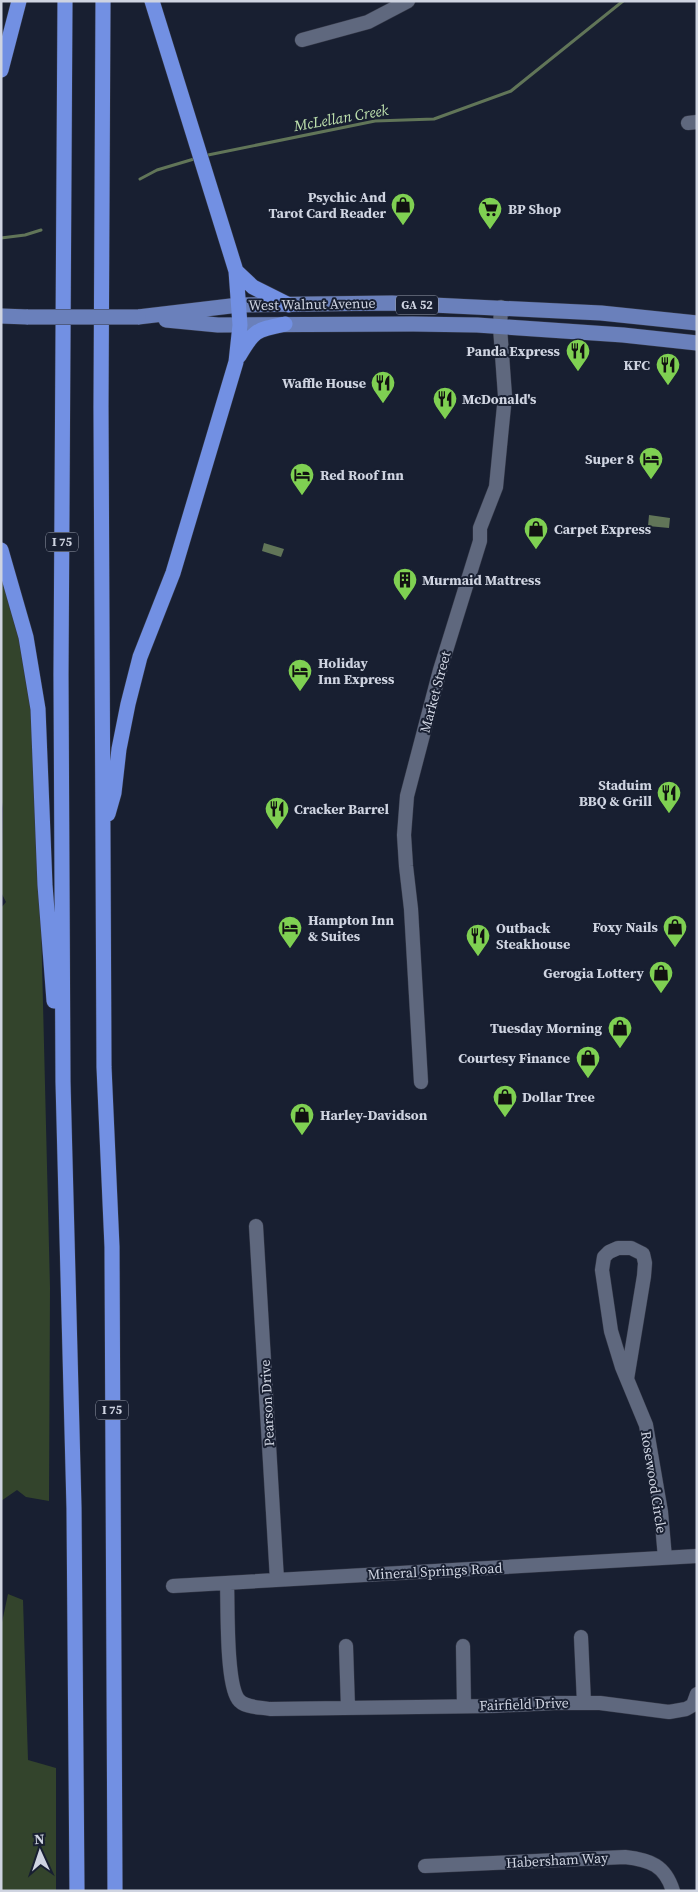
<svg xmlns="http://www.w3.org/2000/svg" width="698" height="1892" viewBox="0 0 698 1892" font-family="'Source Serif 4',serif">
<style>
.green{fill:#33442c}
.water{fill:#617558}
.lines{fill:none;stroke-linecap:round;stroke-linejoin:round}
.stream{stroke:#617558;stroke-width:3}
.minor-casing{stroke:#353948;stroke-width:15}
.major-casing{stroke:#353948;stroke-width:16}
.highway-casing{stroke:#353948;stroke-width:16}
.minor{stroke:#5f687e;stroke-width:14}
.major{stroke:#6a80bb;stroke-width:15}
.highway{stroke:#7290e3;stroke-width:15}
.major-bridge-casing{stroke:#353948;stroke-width:16;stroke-linecap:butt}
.major-bridge{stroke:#6a80bb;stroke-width:15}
.labels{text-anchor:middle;stroke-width:4;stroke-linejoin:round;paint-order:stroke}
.shield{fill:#181f31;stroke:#989eac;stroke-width:1}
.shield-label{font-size:12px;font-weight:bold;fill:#cfd4e1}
.poi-label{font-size:14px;font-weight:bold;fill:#cfd4e1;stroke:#181f31;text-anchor:start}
.street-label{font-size:14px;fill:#cfd4e1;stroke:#181f31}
.water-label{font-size:15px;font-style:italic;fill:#bee1ae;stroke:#181f31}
</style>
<rect width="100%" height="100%" fill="#181f31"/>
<path class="green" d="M1,570L21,629L37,760L50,1288L49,1501L26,1497L17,1490L1,1501V908L6,902L1,892L3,808L1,797Z
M8,1594L23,1600L28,1760L56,1768V1891H1V1627Z"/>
<path class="water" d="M649,515L670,518L669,528L648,526Z
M264,543L284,549L281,557L262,551Z"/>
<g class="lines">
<path class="stream" d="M208,155L375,121L434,119L511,91L623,1
M140,179L157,170L194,159
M1,238L25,235L41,230"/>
<defs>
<path id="minor" d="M302,40L368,22L408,1
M688,123L697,122
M421,1082L411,909L406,866L404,835L407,796L440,670L480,541V528L496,487L501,436L505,396L500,327L501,307
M256,1226L277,1580
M627,1379L644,1276L645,1263L643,1254L631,1248H618L609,1252L604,1257L602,1270L611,1331L622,1367L646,1425L661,1512L665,1558
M227,1583C228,1607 226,1682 238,1699C244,1708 260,1707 270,1709L491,1706L554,1703H600L669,1712L686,1709L693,1705L697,1694
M173,1586L697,1556
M581,1637L584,1703
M346,1646L348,1708
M463,1646L464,1706
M425,1866L625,1857C650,1860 665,1865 673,1891"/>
<path id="major" d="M1,316L28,317
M138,317L239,305L392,303L601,313L697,323
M166,320L218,325L413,324L477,325L623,335L697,343"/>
<path id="highway" d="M65,1L61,675L63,1082L74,1508L77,1891
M103,1L101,407L104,1067L112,1247L115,1891
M1,70L19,1
M236,271L253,287L289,305
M239,356C254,330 256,330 285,324
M1,550L26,637L38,709L45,885L54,1001
M108,814L114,793L119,749L128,704L140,657L173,573L236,362L240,325L236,271L152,1"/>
</defs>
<use href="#minor" class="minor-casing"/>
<use href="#major" class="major-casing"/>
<use href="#highway" class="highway-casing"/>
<use href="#minor" class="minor"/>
<use href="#major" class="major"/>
<use href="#highway" class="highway"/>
<defs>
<path id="major-bridge" d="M28,317H138"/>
</defs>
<use href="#major-bridge" class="major-bridge-casing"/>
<use href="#major-bridge" class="major-bridge"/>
</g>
<defs>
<symbol id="shop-pin" viewBox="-11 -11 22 30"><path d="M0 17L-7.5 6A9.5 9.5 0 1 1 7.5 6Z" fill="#7fd052" stroke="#181f31"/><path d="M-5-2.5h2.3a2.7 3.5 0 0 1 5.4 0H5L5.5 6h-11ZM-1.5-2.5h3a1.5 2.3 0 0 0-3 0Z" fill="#111"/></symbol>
<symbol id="supermarket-pin" viewBox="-11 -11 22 30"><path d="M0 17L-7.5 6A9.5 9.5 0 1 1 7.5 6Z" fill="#7fd052" stroke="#181f31"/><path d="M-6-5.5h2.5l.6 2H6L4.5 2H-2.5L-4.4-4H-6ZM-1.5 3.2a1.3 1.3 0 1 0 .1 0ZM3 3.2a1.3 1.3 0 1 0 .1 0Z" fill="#111"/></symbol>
<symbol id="restaurant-pin" viewBox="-11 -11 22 30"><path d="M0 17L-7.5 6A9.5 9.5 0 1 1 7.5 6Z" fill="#7fd052" stroke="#181f31"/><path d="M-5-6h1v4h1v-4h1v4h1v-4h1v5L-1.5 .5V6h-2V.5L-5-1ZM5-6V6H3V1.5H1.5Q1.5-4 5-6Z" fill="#111"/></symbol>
<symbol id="hotel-pin" viewBox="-11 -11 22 30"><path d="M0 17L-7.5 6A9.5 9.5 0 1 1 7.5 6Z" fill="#7fd052" stroke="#181f31"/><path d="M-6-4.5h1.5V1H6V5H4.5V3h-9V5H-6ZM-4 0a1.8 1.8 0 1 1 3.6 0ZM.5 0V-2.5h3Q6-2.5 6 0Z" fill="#111"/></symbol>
<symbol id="building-pin" viewBox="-11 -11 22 30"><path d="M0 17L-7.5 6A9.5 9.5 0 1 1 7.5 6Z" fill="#7fd052" stroke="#181f31"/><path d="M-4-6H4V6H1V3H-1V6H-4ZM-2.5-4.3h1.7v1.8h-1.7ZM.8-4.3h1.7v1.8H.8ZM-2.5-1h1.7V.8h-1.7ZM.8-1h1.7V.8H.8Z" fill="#111"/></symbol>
</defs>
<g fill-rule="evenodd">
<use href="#shop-pin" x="389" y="191" width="28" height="38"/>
<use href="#supermarket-pin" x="476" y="195" width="28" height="38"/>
<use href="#restaurant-pin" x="564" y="337" width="28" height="38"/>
<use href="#restaurant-pin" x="654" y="351" width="28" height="38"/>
<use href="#restaurant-pin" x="369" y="369" width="28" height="38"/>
<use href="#restaurant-pin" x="431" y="385" width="28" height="38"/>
<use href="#hotel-pin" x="637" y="445" width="28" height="38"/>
<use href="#hotel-pin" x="288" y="461" width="28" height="38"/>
<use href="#shop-pin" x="522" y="515" width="28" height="38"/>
<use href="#building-pin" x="391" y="566" width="28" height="38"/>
<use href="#hotel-pin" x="286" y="657" width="28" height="38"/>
<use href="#restaurant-pin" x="655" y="779" width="28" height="38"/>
<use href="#restaurant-pin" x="263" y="795" width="28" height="38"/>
<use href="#shop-pin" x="661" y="913" width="28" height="38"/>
<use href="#hotel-pin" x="276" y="914" width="28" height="38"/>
<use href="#restaurant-pin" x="464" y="922" width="28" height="38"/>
<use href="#shop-pin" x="647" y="959" width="28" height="38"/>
<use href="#shop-pin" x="606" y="1014" width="28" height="38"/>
<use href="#shop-pin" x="574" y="1044" width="28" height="38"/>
<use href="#shop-pin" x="491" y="1083" width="28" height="38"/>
<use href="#shop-pin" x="288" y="1101" width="28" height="38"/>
</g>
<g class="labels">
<g class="shield">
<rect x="396" y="295.5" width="42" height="19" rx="4"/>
<rect x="46" y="532.5" width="32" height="19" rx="4"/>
<rect x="96" y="1400.5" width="32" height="19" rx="4"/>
</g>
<g class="shield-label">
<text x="417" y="309">GA 52</text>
<text x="62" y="546">I 75</text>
<text x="112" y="1414">I 75</text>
</g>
<g class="poi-label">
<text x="386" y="202" text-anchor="end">Psychic And<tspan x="386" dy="16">Tarot Card Reader</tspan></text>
<text x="508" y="214">BP Shop</text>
<text x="560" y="356" text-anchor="end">Panda Express</text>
<text x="650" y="370" text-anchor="end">KFC</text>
<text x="366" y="388" text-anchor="end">Waffle House</text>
<text x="462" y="404">McDonald's</text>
<text x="634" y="464" text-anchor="end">Super 8</text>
<text x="320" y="480">Red Roof Inn</text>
<text x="554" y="534">Carpet Express</text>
<text x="422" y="585">Murmaid Mattress</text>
<text x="318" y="668">Holiday<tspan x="318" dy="16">Inn Express</tspan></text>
<text x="652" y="790" text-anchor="end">Staduim<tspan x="652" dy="16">BBQ &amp; Grill</tspan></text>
<text x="294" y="814">Cracker Barrel</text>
<text x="308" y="925">Hampton Inn<tspan x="308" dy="16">&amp; Suites</tspan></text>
<text x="658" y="932" text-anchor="end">Foxy Nails</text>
<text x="496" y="933">Outback<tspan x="496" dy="16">Steakhouse</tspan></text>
<text x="644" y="978" text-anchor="end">Gerogia Lottery</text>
<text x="602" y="1033" text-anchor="end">Tuesday Morning</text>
<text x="570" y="1063" text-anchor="end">Courtesy Finance</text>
<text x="522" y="1102">Dollar Tree</text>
<text x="320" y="1120">Harley-Davidson</text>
</g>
<g class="street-label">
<text transform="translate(312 304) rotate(-1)" y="5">West Walnut Avenue</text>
<text transform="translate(435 692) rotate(-75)" y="5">Market Street</text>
<text transform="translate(267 1403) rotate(-93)" y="5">Pearson Drive</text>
<text transform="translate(654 1482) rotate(81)" y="5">Rosewood Circle</text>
<text transform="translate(435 1571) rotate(-3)" y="5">Mineral Springs Road</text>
<text transform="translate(524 1704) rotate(-2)" y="5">Fairfield Drive</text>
<text transform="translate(557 1860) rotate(-3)" y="5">Habersham Way</text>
</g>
<g class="water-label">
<text transform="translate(341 118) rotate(-10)" y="5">McLellan Creek</text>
</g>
</g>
<rect width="698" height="1892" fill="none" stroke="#cfd4e1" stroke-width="5"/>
<g transform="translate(40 1852) rotate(357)" stroke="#181f31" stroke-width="4" paint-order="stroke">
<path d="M0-4L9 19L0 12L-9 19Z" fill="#cfd4e1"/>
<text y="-8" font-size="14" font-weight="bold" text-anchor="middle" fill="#cfd4e1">N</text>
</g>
</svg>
